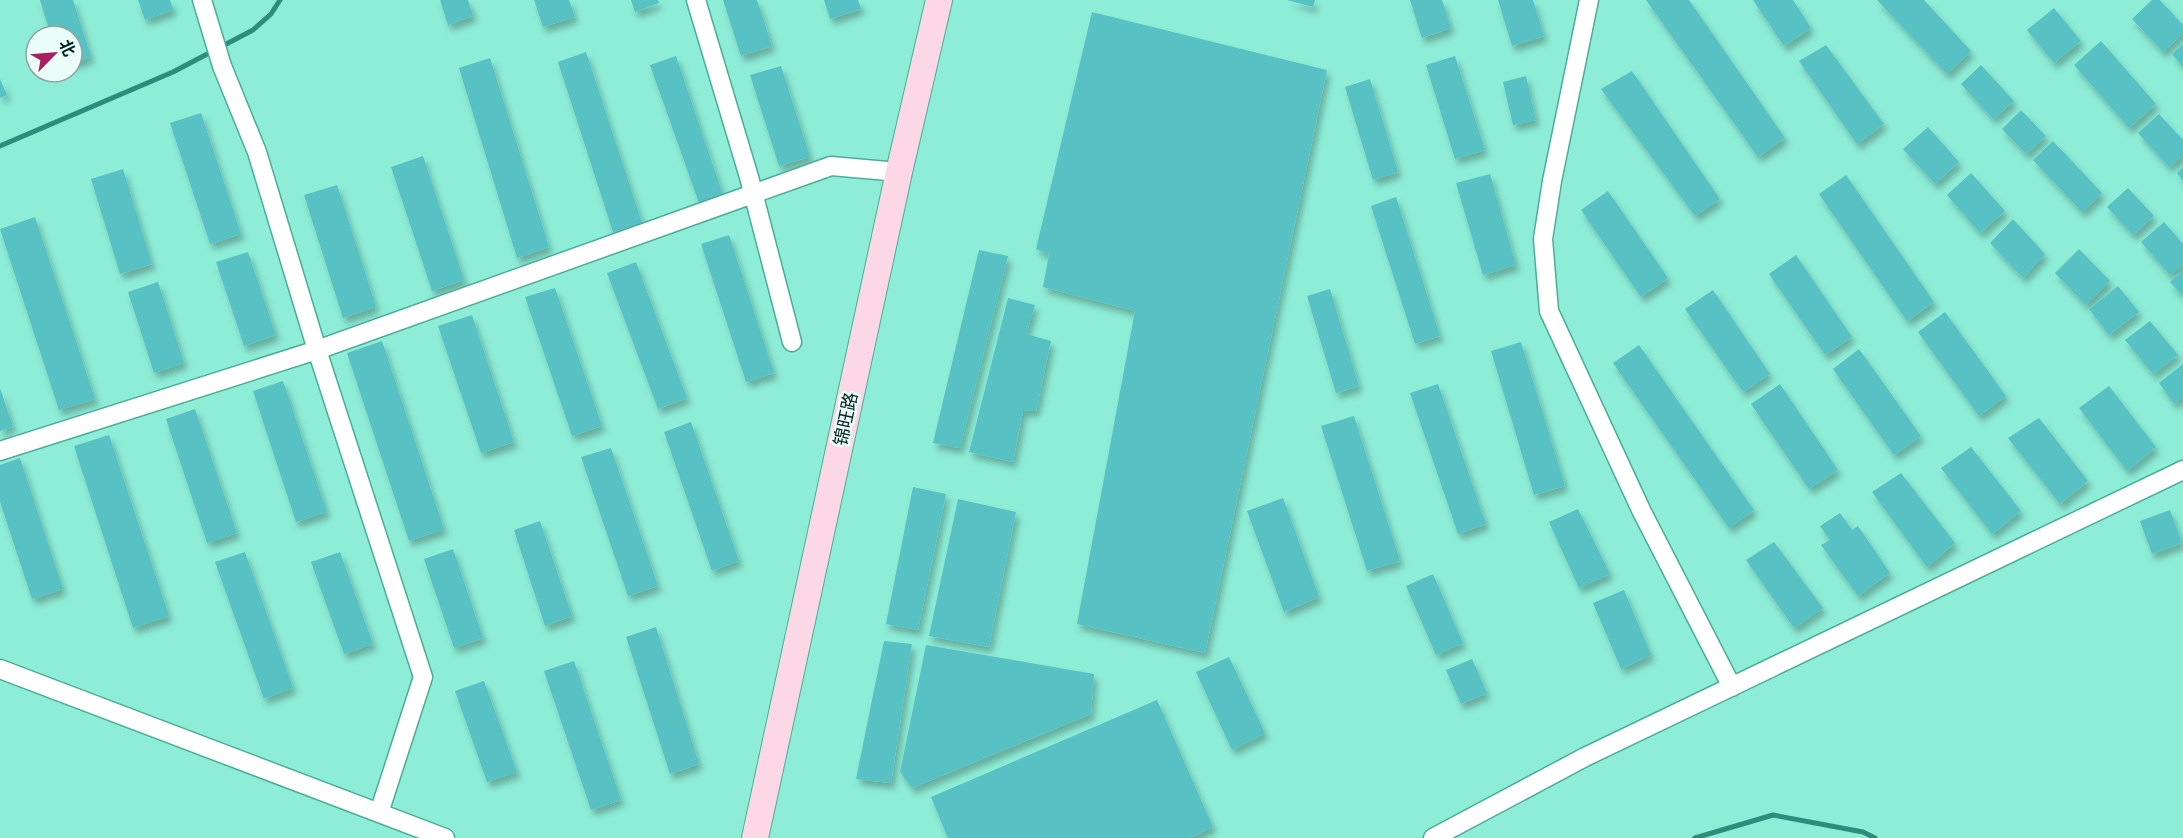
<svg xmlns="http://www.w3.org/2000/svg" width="2183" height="838" viewBox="0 0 2183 838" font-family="Roboto,'Noto Sans SC',sans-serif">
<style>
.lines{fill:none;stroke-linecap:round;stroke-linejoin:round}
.stream{stroke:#2e8c7b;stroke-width:5}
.building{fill:#58c1c4;filter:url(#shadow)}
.street-casing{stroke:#4bad99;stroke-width:21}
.secondary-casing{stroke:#4bad99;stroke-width:28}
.street{stroke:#fff;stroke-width:18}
.secondary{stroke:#fcd8e6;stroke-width:26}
.labels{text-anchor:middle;stroke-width:5;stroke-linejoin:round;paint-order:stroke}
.street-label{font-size:18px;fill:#01201a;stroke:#ebfdf8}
</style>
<defs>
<filter id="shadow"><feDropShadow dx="3.5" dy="6" stdDeviation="3" flood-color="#0004"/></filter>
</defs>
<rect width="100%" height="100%" fill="#8dedd7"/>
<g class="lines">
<path class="stream" d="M0,146L173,72L253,30L271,14L280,0
M1695,838L1773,815L1863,832L1875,838"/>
</g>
<path class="building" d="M40,0H73L91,57L72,64V36H51Z
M138,0H170L173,10L145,20Z
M440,0H468L473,16L448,25Z
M534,0H569L575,17L543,27Z
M631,0H658L659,3L635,12Z
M723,0H757L772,46L741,56Z
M824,0H858L861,9L830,19Z
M1287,0H1315L1313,7Z
M1410,0H1442L1451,28L1422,38Z
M1498,0H1533L1544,36L1512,46Z
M1646,0H1689L1785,138L1758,157Z
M1753,0H1793L1811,28L1784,46Z
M1877,0H1924L1971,51L1947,74Z
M2152,0H2160L2183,25V33L2163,52L2132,19Z
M2054,8L2081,41L2054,63L2027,30Z
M1092,12L1327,70L1205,653L1077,624L1135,311L1043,287L1049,254L1036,249Z
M2101,41L2156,104L2129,128L2074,65Z
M2183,44V67L2172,54Z
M1826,45L1884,124L1857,144L1799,61Z
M586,52L642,223L613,232L558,62Z
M676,56L723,195L699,203L650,65Z
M1455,56L1485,150L1455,159L1426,65Z
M490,58L549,247L517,258L459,68Z
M1981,65L2014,101L1993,119L1961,84Z
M781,66L810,157L779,166L750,75Z
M1632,71L1720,199L1695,216L1601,89Z
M1526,76L1536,120L1513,125L1503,82Z
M0,79L7,95L0,98Z
M1370,79L1398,172L1373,180L1345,87Z
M2021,110L2046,136L2026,154L2002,129Z
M201,113L241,234L210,244L170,123Z
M2159,114L2183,140V155L2169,167L2138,133Z
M1928,127L1959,162L1935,184L1903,149Z
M2053,141L2102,193L2082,212L2033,160Z
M423,156L464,280L432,291L391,167Z
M2183,167V181L2177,173Z
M123,169L152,264L120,274L91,179Z
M1971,173L2005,211L1980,233L1947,195Z
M1490,174L1516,265L1483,275L1456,183Z
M1846,175L1934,302L1907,321L1819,194Z
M337,185L376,307L343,318L304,195Z
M2128,188L2154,216L2133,235L2107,207Z
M1608,191L1668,278L1641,297L1581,210Z
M1396,197L1440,336L1415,344L1371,206Z
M35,217L95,399L59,410L0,229Z
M2013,219L2045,254L2023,278L1990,243Z
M2164,222L2183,244V264L2170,275L2141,242Z
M729,235L774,373L746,382L701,244Z
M2079,249L2110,281L2086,305L2055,273Z
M979,250L1008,256L960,448L933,443Z
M248,252L276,335L244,346L216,262Z
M1796,255L1852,337L1825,355L1769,274Z
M636,262L687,398L658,409L607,273Z
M2183,270V296L2170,282Z
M158,282L184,363L154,373L128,292Z
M2118,286L2139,312L2109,335L2089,309Z
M555,288L602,426L572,436L525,297Z
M1330,289L1359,386L1336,393L1307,296Z
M1713,290L1770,374L1743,392L1685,309Z
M1008,298L1035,305L1026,334L1051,341L1036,411H1023L1013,462L969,452Z
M1945,312L2006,396L1979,416L1918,332Z
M472,315L514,442L481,453L438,326Z
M2150,321L2178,355L2153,374L2125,340Z
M382,341L444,529L409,541L347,353Z
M1521,342L1565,486L1534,495L1491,351Z
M1639,345L1754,510L1729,528L1613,363Z
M1859,349L1921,436L1894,455L1833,369Z
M2183,364V397L2174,404L2159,383Z
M283,381L327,512L296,522L253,391Z
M1438,384L1486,524L1458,534L1410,393Z
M1780,384L1838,470L1809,489L1751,404Z
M2109,386L2156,447L2127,471L2079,408Z
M0,388L13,427L0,431Z
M195,409L237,533L207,543L166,419Z
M1354,416L1400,561L1367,571L1321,426Z
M2039,418L2088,481L2060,504L2008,438Z
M691,422L739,561L712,571L664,432Z
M109,435L169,616L133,628L74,446Z
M1971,447L2021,511L1992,534L1941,468Z
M611,448L658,586L628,596L581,457Z
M20,458L63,589L32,599L0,502V465Z
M1901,473L1955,543L1927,567L1872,492Z
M913,487L946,494L918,630L886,624Z
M1283,498L1319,597L1284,612L1247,511Z
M958,499L1016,512L989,647L929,636Z
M1578,509L1610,574L1579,588L1549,522Z
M2170,510L2182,543L2152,554L2140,521Z
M1840,513L1852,530L1858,526L1890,573L1858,596L1821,545L1830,540L1820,526Z
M540,521L572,616L545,626L514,530Z
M1774,542L1823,608L1794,628L1746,560Z
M453,549L483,638L454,648L424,559Z
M245,552L293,688L264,699L215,562Z
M340,552L373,644L344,654L311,562Z
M1433,574L1463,643L1436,655L1406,586Z
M1624,590L1651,655L1621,669L1593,603Z
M656,627L699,764L670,774L626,637Z
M884,641L912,644L891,783L856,779Z
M926,645L1094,674L1091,714L912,788L900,772Z
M1229,657L1265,733L1232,750L1196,672Z
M1472,659L1487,693L1461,704L1446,670Z
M574,661L621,800L591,810L544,671Z
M484,681L517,772L487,782L455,691Z
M1157,700L1213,827L1190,838H948L931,797Z"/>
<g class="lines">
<defs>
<path id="street" d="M202,0L222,66L257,152L317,350L423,677L379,813
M696,0L749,177L792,342
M1589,0L1552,181L1543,239L1549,311L1642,512L1732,687
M0,451L317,350L831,166L899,172
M0,669L445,838
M1433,838L1585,757L2183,470"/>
<path id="secondary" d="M755,838L899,172L939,0"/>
</defs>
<use href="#street" class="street-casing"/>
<use href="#secondary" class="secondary-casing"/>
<use href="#street" class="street"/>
<use href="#secondary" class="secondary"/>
</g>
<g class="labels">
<g class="street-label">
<text transform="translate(846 419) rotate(-78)" y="6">锦旺路</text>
</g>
</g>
<g transform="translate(54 54) rotate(65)"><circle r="28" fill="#ebfdf8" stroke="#8da59f" stroke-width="1.5"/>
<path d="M0-4.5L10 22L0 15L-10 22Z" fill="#aa1f61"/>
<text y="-9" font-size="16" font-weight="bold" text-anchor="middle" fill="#01201a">北</text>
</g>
</svg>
